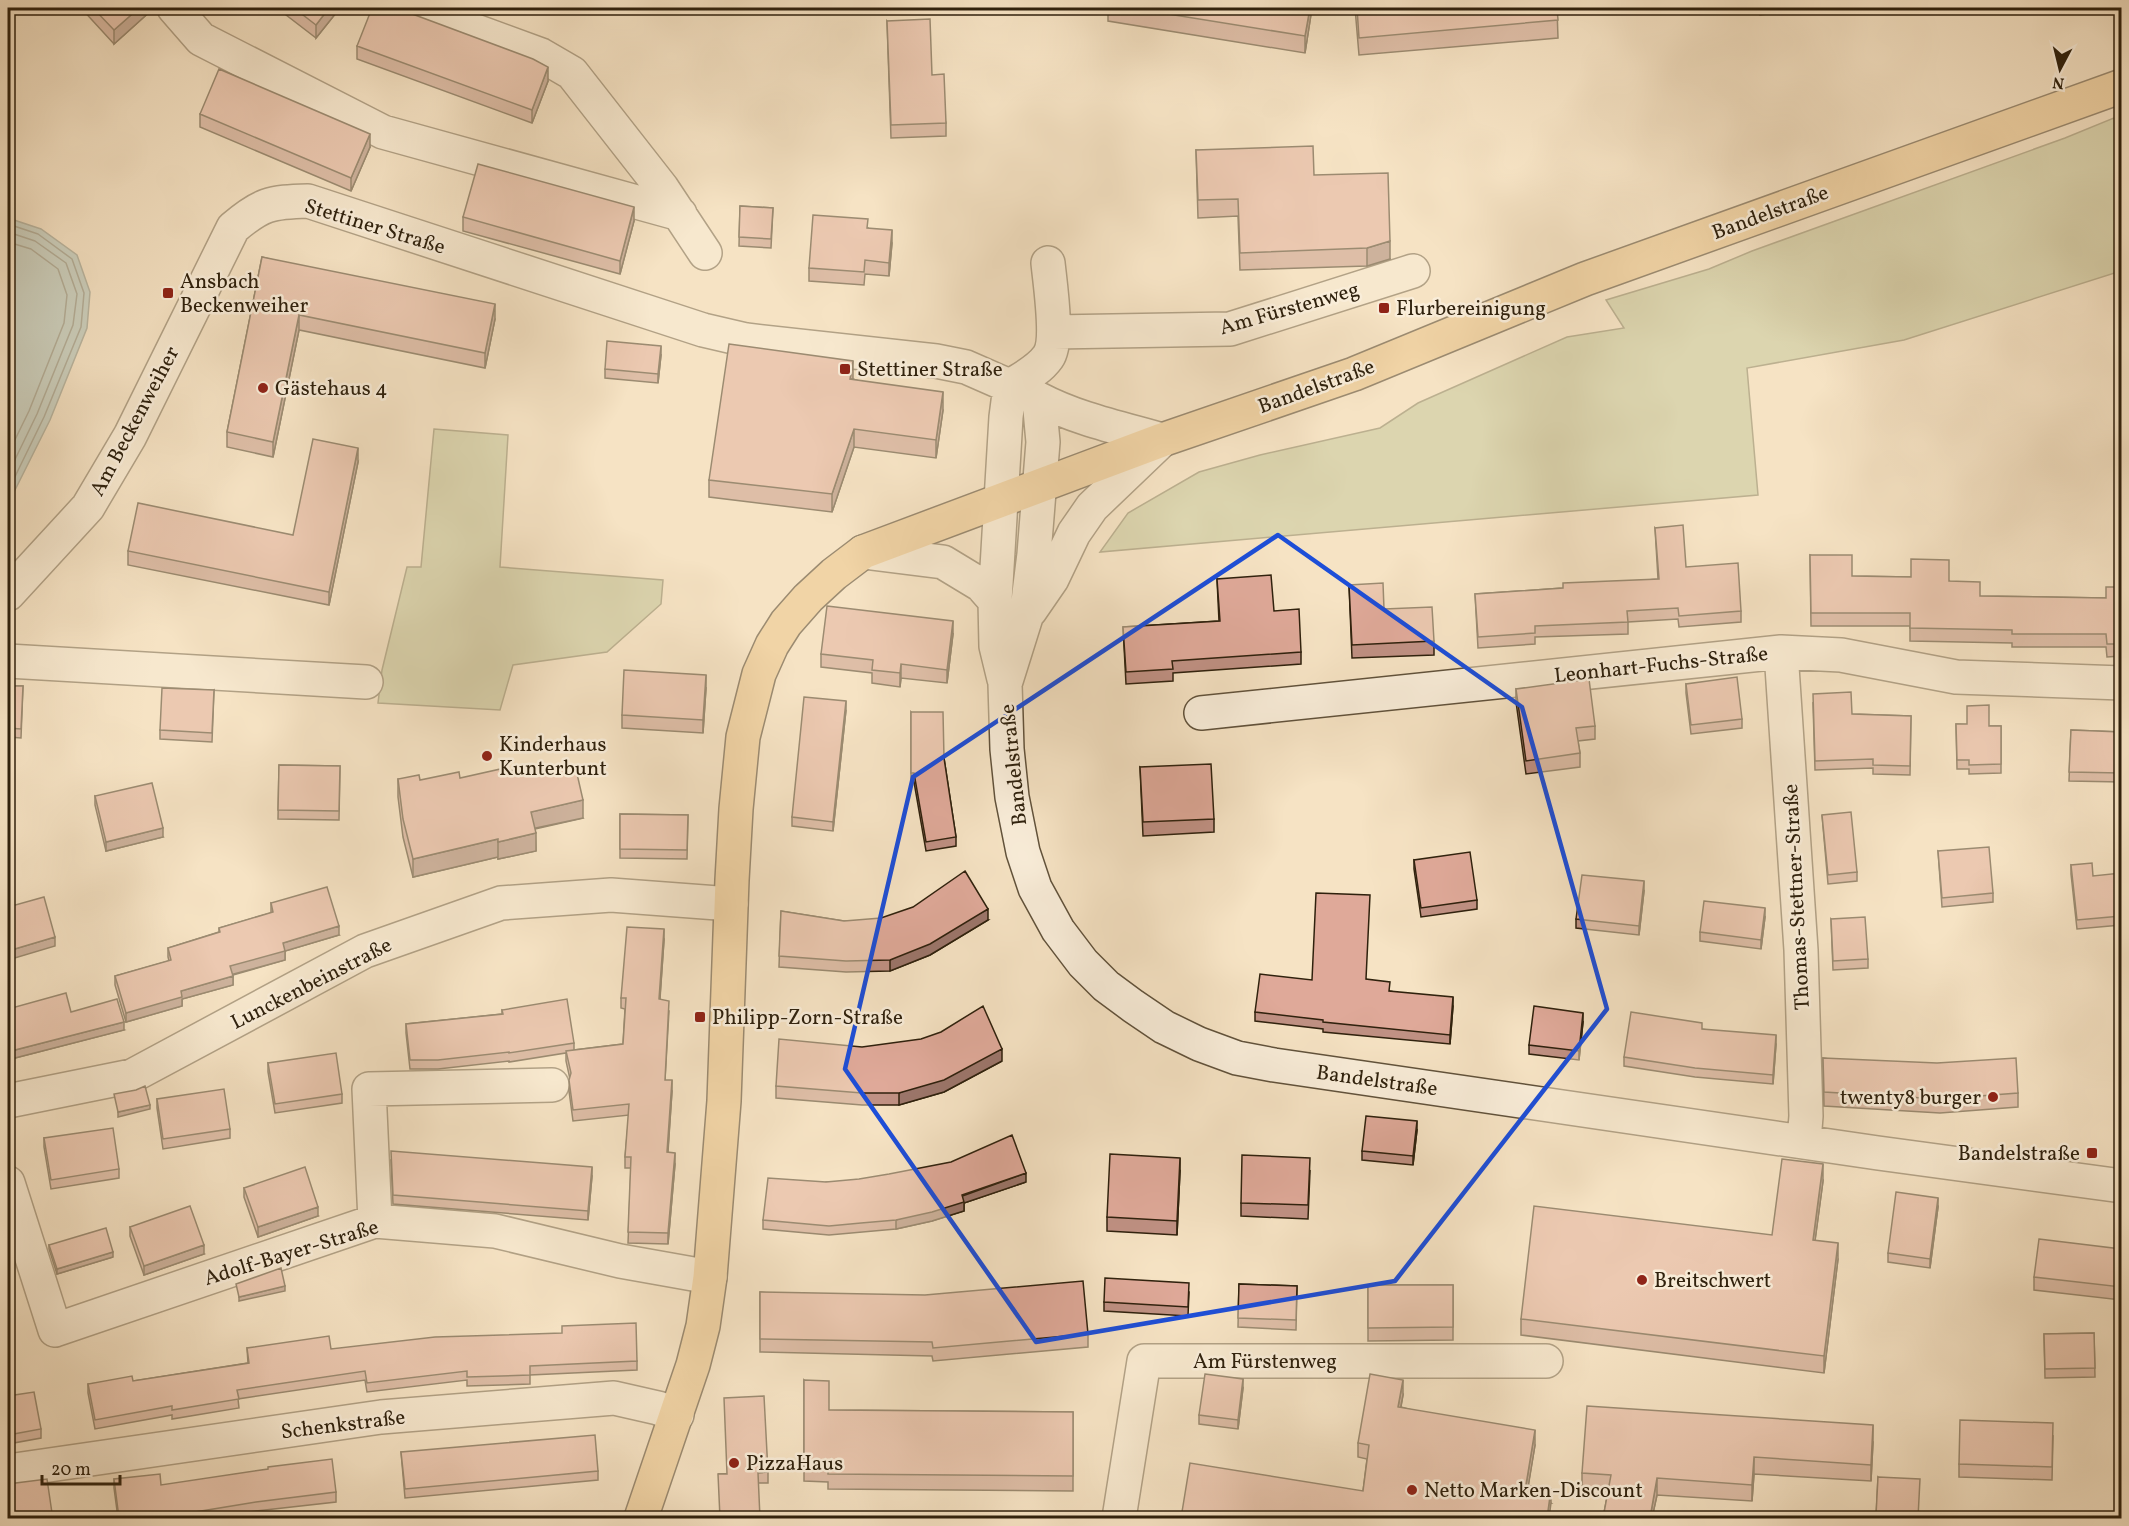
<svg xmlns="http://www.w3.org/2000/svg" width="2129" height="1526" viewBox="0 0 2129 1526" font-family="Vollkorn,serif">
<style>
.green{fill:#bdc394;stroke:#767250;stroke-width:1.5}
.water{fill:#9ebdba;stroke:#727f75;stroke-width:1.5}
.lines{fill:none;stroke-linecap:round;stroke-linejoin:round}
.shore{stroke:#666f64;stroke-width:1.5}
.minor-casing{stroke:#61523b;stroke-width:36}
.major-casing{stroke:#2f210d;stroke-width:36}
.minor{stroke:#f9edd9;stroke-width:33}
.major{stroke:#ebc282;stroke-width:33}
.wall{fill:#c09184;stroke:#2f210d;stroke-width:1.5}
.shaded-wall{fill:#9c766b;stroke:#2f210d;stroke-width:1.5}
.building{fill:#dfa999;stroke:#2f210d;stroke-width:1.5}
.marked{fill:none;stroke:#1d4ed8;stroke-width:4.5;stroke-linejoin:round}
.poi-dot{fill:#8f2418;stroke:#f9edd9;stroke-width:2}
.labels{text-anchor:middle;stroke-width:5;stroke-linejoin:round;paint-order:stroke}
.street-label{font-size:21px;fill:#2f210d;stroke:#f9edd9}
.poi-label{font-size:21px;fill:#2f210d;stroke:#f9edd9;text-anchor:start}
</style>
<rect width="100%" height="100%" fill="#f6e3c4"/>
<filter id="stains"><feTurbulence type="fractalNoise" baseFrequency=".00333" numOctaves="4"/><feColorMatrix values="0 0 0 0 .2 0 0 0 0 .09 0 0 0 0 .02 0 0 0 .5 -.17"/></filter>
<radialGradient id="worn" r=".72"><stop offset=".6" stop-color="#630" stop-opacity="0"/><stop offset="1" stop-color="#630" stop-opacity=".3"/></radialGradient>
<path class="green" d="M2121,115V271L1904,340L1747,368L1758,495L1100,552L1128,513L1199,472L1260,455L1380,428L1418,403L1567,337L1624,328L1606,300L1709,269L1752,251L2065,138Z
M434,429L508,435L500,567L663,580L661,604L607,652L513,665L500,710L378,703L382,670L407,567H421Z"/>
<path class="water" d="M8,218L41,229L77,255L90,292L87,328L50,420L8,504Z"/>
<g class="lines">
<path class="shore" d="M8,224L38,234L72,259L84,293L81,327L44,417L8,491
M8,232L35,241L66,263L77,294L73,325L37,414L8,474
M8,242L31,249L58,269L67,295L64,323L29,411L8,454"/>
<defs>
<path id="minor" d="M174,8L201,39L383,132L680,214
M413,8L541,55L572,73L662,188L705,253
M1054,332L1230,329L1413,271
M1010,386C1023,378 1039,370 1048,357C1059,342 1050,283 1048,263
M863,552L943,562L981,585L995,601
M8,594L88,507L130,436L233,228C261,204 270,202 308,201L703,330L746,340L936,361L966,367L1039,399L1043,442L1034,554L1026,617L1005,684L1007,749L1012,797L1023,852L1035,888L1058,930L1083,963L1106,986L1133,1006L1164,1027L1199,1044L1237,1058L1274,1065L1878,1153L2122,1186
M1030,611L1052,579L1074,533L1092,507L1162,440C1120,428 1077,419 1039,399
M1781,652L1801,950L1806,1116L1804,1142
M8,661L366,682
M1004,679L996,646L995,601L1006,417L1010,386
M1201,713L1781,652L1841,655L1956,677L2122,683
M8,1101L132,1076L365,951L501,903L611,895L731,904
M8,1183L55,1330L375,1221L495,1231L620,1261L710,1277
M375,1221L369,1089L552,1085
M8,1471L381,1417L614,1398L658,1408L677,1415
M1119,1518L1144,1361H1546"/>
<path id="major" d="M641,1518L693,1365L703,1326L710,1277L724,1101L732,880L736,809L743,737L759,674L772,645L786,623L808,598L834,574L863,552L1162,440L1354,374L1585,279L2122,86"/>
</defs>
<use href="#minor" class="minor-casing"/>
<use href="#major" class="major-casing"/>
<use href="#minor" class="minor"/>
<use href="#major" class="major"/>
</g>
<path class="wall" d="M81,8H154L114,44Z
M277,8H340L316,38Z
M1108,8H1312L1305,53L1108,21Z
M1355,8H1557L1558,38L1359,55Z
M1759,8H1815L1760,15Z
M407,12L548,81L532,123L357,59V46Z
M887,21L932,75L946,123V136L891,138Z
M200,114L370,147L351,191L200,127Z
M1196,150L1314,175L1390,259L1367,266L1240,270L1238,216L1198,218Z
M740,206L773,208L771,248L739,246Z
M463,217L634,221L620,274L463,231Z
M868,228L892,243L889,276L865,274L864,285L809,281V268Z
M262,257L495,319L485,368L299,330L273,457L227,447V432Z
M661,355L658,383L605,378V369Z
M853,379L943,410L936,458L854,447L832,512L709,497V480Z
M358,462L329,605L128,565V551L293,535Z
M1655,528L1686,567L1741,611V622L1679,627L1678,619L1628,622V634L1535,637V644L1478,648L1475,594L1563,588L1658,579Z
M1810,555L1852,576L1911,577L1949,581L1980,596L2106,598L2121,587V656L2107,657L2106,647H2012V643L1910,641V626H1811Z
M1217,579L1274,611L1301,652V664L1173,673V681L1126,684L1123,627L1219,621Z
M1349,585L1434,641V655L1352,658Z
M953,634L947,683L901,678L900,687L872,683V673L821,667V654Z
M1686,684L1742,719V728L1691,734L1686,693Z
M8,686H23L21,738L8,737Z
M706,688L703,733L622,728V715Z
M1516,689L1595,726V739L1578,741L1580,753V767L1526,774L1516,702Z
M214,690L212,742L160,739V730Z
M1813,703L1852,714L1911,716L1910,775L1873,774V768L1815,770Z
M846,710L833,831L792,826V817Z
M911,712L944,758L956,837V846L926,851L914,782H911Z
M1956,724L1989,726H2001V773L1969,774V769H1957Z
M2071,730L2121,732V782L2069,781Z
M279,765L340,766L339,820L278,819Z
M1140,767L1214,819V832L1143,836Z
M529,775L583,818L535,829L536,851L498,859V857L413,877L403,837L398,797V779L420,780Z
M95,796L163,837L106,851L95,805Z
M620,814L688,815L687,859L620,858Z
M1822,815L1857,872V881L1828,884Z
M1938,851L1993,893V902L1942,907Z
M1414,860L1477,900V909L1421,917L1414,869Z
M2071,865L2093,876L2121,880V925L2077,929L2071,874Z
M1644,891L1639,935L1576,928V919Z
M271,903L339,935L285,951V960L233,975V985L182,999V1006L126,1022L115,985V976L169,961L168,957V948L219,932V928L271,913Z
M781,911L844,921L988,920L930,955L890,971L846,972L779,967Z
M1765,917L1761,949L1700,941V932Z
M1831,919L1868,959V968L1833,970Z
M664,940L660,999L669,1011L665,1080L672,1091L668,1152L675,1164L668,1244L628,1243L631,1168H625V1157L629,1115L573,1121L569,1091L570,1079L566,1061V1053L509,1062V1061L438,1069H410L406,1033V1024L502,1014V1010L574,1043V1050L623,1044L625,1009L621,1008V998Z
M1366,979L1390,991L1453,1006L1450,1044L1323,1032V1029L1255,1021V1012L1312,980Z
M8,1009L71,1012L124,1030L11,1059L8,1048Z
M1583,1022L1579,1060L1529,1054V1045Z
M1702,1029L1776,1044L1773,1084L1695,1077L1624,1066V1057Z
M1823,1058L2018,1093V1107L1940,1113L1824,1106Z
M1002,1061L944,1092L899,1105H862L776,1098V1086Z
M268,1063L342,1094V1103L275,1113L268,1072Z
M157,1099L230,1129V1138L163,1149L157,1108Z
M1417,1130L1413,1165L1362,1160V1151Z
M44,1138L119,1169V1178L51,1189L44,1147Z
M391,1160L592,1176L588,1220L393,1204Z
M1180,1171L1177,1235L1107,1231V1217Z
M1310,1171L1308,1219L1241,1216V1203Z
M1823,1181L1815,1240L1838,1259L1824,1373L1521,1335V1319L1772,1235Z
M826,1182H1026L964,1203V1211L932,1221L896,1229L829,1235L763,1229V1220Z
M244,1188L318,1216L258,1237L244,1197Z
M1938,1207L1930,1268L1888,1262V1253Z
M130,1227L204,1254L144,1275L130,1236Z
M49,1245L113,1257L57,1274L49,1249Z
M2121,1249V1300L2034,1290V1277Z
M1239,1284L1297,1286L1296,1330L1238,1327Z
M1368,1285H1453V1340L1368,1341Z
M760,1292L1088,1334V1347L933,1361L932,1356L760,1352Z
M1189,1292L1188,1316L1104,1311V1302Z
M8,1309L12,1332V1341L8,1342Z
M2094,1333L2095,1377L2045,1378L2044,1334Z
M247,1348L331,1349L637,1361V1370L530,1375V1384L467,1386V1380L367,1392L365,1380L238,1399L239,1408L172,1419V1415L95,1429L88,1393V1384L133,1381L248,1363Z
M804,1380L829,1410L1073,1412V1491L828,1489V1482L804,1481Z
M1243,1388L1238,1429L1199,1424V1415Z
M1403,1395L1401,1407L1535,1445L1528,1486L1551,1503L1363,1491L1367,1459L1358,1457V1443Z
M8,1396L41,1429V1438L8,1444Z
M2053,1436L2052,1480L1959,1477V1464Z
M1873,1442L1871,1481L1754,1474L1752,1501L1657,1495L1652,1518H1603L1608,1492L1582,1490V1473Z
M401,1452L598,1471V1480L405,1498Z
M768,1472V1483H759L718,1474Z
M1878,1477L1919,1518H1876Z
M114,1479L161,1485L336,1492V1502L256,1511L209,1518H118L114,1488Z
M52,1513V1518H8Z"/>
<path class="shaded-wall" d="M139,8H154L114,44V30Z
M329,8H340L316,38V25Z
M1310,8H1312L1305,53V36Z
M548,67V81L532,123V110Z
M370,134V147L351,191V178Z
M634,207V221L620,274V261Z
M892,230V243L889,276V263Z
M1390,241V259L1367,266V248Z
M495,304V319L485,368V353Z
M299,315V330L273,457V442Z
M661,346V355L658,383V374Z
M853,361V379H850Z
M943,392V410L936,458V440Z
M854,429V447L832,512V494Z
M358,448V462L329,605V592Z
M953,621V634L947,683V670Z
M901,664V678L900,687V673Z
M706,675V688L703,733V720Z
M846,701V710L833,831V822Z
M583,800V818L531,829V812Z
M163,828V837L106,851V842Z
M536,833V851L498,859V842Z
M498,839V857L413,877V859Z
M1644,881V891L1639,935V926Z
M1765,908V917L1761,949V940Z
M988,909V920L930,955L890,971V960Z
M339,926V935L285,951V960L230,975V966L283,943Z
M664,929V940L659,1010V999Z
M55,937V946L8,960V951Z
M233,976V985L182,999V1006L126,1022V1013L181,991Z
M1453,997V1006L1450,1044V1035Z
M1583,1013V1022L1579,1060V1051Z
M124,1022V1030L11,1059V1051Z
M1776,1035V1044L1773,1084V1075Z
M1002,1049V1061L944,1092L899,1105V1093Z
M672,1080V1091L667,1163V1152Z
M150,1105V1109L118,1117V1112Z
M1417,1121V1130L1413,1165V1156Z
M675,1153V1164L668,1244V1233Z
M1180,1158V1171L1177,1235V1221Z
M1823,1164V1181L1813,1256V1240Z
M592,1167V1176L588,1220V1211Z
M1026,1173V1182L964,1203V1211L932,1221L896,1229V1220Z
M1938,1198V1207L1930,1268V1259Z
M318,1207V1216L258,1237V1227Z
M1838,1243V1259L1824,1373V1356Z
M204,1245V1254L144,1275V1266Z
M113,1252V1257L57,1274V1269Z
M285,1286V1291L239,1301V1297Z
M1243,1379V1388L1238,1429V1420Z
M1403,1380V1395L1398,1421V1407Z
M1873,1425V1442L1871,1481V1465Z
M1535,1430V1445L1526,1500V1485Z
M1754,1457V1474L1752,1501V1485Z
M1657,1478V1495L1652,1518H1650Z
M1551,1489V1503L1549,1518H1547Z"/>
<path class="building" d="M93,8H139L114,30Z
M294,8H329L316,25Z
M372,8H400L407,12L533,59L548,67L532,110L357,46Z
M1131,8H1310L1305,36Z
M1357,8H1557L1558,20L1359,38Z
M930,19L932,75L944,74L946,123L891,125L887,21Z
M219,69L370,134L351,178L200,114Z
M1313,146L1314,175L1388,173L1390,241L1367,248L1240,253L1238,199L1198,200L1196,150Z
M478,164L634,207L620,261L463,217Z
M740,206L773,208L771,239L739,237Z
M813,215L868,219L867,228L892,230L889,263L865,260L864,272L809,268Z
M262,257L495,304L485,353L299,315L273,442L227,432Z
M607,341L661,346L658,374L605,369Z
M729,344L853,361L850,379L943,392L936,440L854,429L832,494L709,480Z
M313,439L358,448L329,592L128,551L138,503L293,535Z
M1683,525L1686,567L1738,563L1741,611L1679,616L1678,608L1627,611L1628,622L1535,626V633L1478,637L1475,594L1563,588V583L1659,579L1655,528Z
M1810,555H1852V576L1911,577V559L1949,560V581L1980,582V596L2106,598V587H2121V644H2107L2106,634H2012V630L1910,628V613H1811Z
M1271,575L1274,611L1299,609L1301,652L1172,661L1173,669L1126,672L1123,627L1220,621L1217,579Z
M1383,583L1384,609L1432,607L1434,641L1352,645L1349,585Z
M827,606L953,621L947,670L901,664L900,673L872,670L873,660L821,654Z
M624,670L706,675L703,720L622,715Z
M1737,677L1742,719L1691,725L1686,684Z
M1589,679L1595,726L1576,728L1580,753L1526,761L1516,689Z
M8,686H23L21,729L8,728Z
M162,688L214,690L212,733L160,730Z
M1851,692L1852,714L1911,716L1910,766L1873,765V759L1815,761L1813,694Z
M804,697L846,701L833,822L792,817Z
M1989,705V726H2001V764L1969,765V760H1957L1956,724H1967V706Z
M911,712H943L944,758L956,837L926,842L914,773H911Z
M2071,730L2121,732V773L2069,772Z
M1211,764L1214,819L1143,822L1140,767Z
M279,765L340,766L339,811L278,810Z
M575,765L583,800L531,812L536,833L498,842V839L413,859L403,819L398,779L419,775L420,780L459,772L460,778L505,768L506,772L527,767L529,775Z
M152,783L163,828L106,842L95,796Z
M1851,812L1857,872L1828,875L1822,815Z
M620,814L688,815L687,850L620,849Z
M1989,847L1993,893L1942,898L1938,851Z
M1470,852L1477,900L1421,908L1414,860Z
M2092,863L2093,876L2121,873V916L2077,920L2071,865Z
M965,871L988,909L930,944L890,960L846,961L779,956L781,911L844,921L881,918L913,907Z
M1582,875L1644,881L1639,926L1576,919Z
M327,887L339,926L283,943L285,951L230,966L233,976L181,991L182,997L126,1013L115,976L171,960L168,948L220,932L219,928L273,912L271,903Z
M1316,893L1370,895L1366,979L1390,982L1389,991L1453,997L1450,1035L1323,1022V1020L1255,1012L1260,974L1312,980Z
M44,897L55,937L8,951V907Z
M1704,901L1765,908L1761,940L1700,932Z
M1865,917L1868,959L1833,961L1831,919Z
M627,927L664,929L659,999L669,1001L665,1080H672L667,1152L675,1153L668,1233L628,1232L631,1157H625L629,1104L573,1110L569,1080L571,1073L566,1051L623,1044L626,998H621Z
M66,993L71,1012L117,999L124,1022L11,1051L8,1040V1009Z
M567,999L574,1043L509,1053V1052L438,1060H410L406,1024L503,1014L502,1010Z
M983,1006L1002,1049L944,1080L899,1093H862L776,1086L779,1039L862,1047L921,1039L941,1032Z
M1534,1006L1583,1013L1579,1051L1529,1045Z
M1631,1012L1702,1023V1029L1776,1035L1773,1075L1695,1068L1624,1057Z
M336,1053L342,1094L275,1104L268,1063Z
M1823,1058L1937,1063L2016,1058L2018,1093L1940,1099L1824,1092Z
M145,1086L150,1105L118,1112L114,1094L136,1090Z
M224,1089L230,1129L163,1139L157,1099Z
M1366,1116L1417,1121L1413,1156L1362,1151Z
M113,1128L119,1169L51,1180L44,1138Z
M1012,1135L1026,1173L962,1195L964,1202L932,1212L896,1220L861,1223L829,1226L763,1220L768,1178L826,1182L859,1179L889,1174L951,1162Z
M391,1151L592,1167L588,1211L393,1195Z
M1110,1154L1180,1158L1177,1221L1107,1217Z
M1242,1155L1310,1158L1308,1205L1241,1203Z
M1782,1159L1823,1164L1813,1240L1838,1243L1824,1356L1521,1319L1534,1206L1772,1235Z
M305,1167L318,1207L258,1227L244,1188Z
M1896,1192L1938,1198L1930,1259L1888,1253Z
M190,1206L204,1245L144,1266L130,1227Z
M106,1228L113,1252L57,1269L49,1245Z
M2039,1239L2121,1249V1287L2034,1277Z
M281,1268L285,1286L239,1297L236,1284Z
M1105,1278L1189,1283L1188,1307L1104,1302Z
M1083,1281L1088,1334L933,1348L932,1342L760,1339V1292L925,1295Z
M1239,1284L1297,1286L1296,1320L1238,1318Z
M1368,1285H1453V1327L1368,1328Z
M8,1309L12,1332L8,1333Z
M636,1323L637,1361L530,1366V1375L467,1377V1371L367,1383L365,1371L237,1390L239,1399L172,1410V1406L95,1420L88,1384L132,1376L133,1381L249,1363L247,1348L329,1336L331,1349L435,1337L562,1333V1326Z
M2094,1333L2095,1368L2045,1369L2044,1334Z
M1205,1374L1243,1379L1238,1420L1199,1415Z
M1370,1374L1403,1380L1398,1407L1535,1430L1526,1485L1551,1489L1547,1518H1181L1190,1463L1363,1491L1369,1445L1358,1443Z
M804,1380L829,1381V1410L1073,1412V1476L828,1474V1466H804Z
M34,1392L41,1429L8,1435V1396Z
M764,1396L768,1472L758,1473L760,1518H720L718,1474H727L724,1398Z
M1587,1406L1873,1425L1871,1465L1754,1457L1752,1485L1657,1478L1650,1518H1603L1611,1475L1582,1473Z
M1960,1420L2053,1423L2052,1467L1959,1464Z
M595,1435L598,1471L405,1489L401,1452Z
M332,1459L336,1492L256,1502L165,1517V1518H119L114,1479L160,1474L161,1485L268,1469V1467Z
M1878,1477L1920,1479L1918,1518H1889V1516L1876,1515Z
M47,1479L52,1513L17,1518H8V1484Z"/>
<path d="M0 0H2129V1526H0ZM1278,535L1522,707L1607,1009L1395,1281L1036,1342L845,1069L913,777Z" fill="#f6e3c4" fill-opacity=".55" fill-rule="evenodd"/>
<path class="marked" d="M1278,535L1522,707L1607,1009L1395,1281L1036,1342L845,1069L913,777Z"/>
<g class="poi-dot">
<rect x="162" y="287" width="12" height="12" rx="3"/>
<rect x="1378" y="302" width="12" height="12" rx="3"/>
<rect x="839" y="363" width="12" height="12" rx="3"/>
<circle cx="263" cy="388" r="6"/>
<circle cx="487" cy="756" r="6"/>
<rect x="694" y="1011" width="12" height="12" rx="3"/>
<circle cx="1993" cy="1097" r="6"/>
<rect x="2086" y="1147" width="12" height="12" rx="3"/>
<circle cx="1642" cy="1280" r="6"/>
<circle cx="734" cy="1463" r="6"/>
<circle cx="1412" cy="1490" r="6"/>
</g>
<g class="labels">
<g class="street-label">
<text transform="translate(1770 212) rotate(-20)" y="7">Bandelstraße</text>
<text transform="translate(375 226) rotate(17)" y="7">Stettiner Straße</text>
<text transform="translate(1289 308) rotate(-16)" y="7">Am Fürstenweg</text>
<text transform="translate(1316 386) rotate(-20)" y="7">Bandelstraße</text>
<text transform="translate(134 421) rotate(-62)" y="7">Am Beckenweiher</text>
<text transform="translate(1661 664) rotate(-6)" y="7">Leonhart-Fuchs-Straße</text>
<text transform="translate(1013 765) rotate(-96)" y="7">Bandelstraße</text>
<text transform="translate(1796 897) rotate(-93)" y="7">Thomas-Stettner-Straße</text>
<text transform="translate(311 983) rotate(-27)" y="7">Lunckenbeinstraße</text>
<text transform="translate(1377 1080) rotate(8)" y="7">Bandelstraße</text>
<text transform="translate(291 1252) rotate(-17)" y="7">Adolf-Bayer-Straße</text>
<text x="1265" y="1368">Am Fürstenweg</text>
<text transform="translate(343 1424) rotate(-7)" y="7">Schenkstraße</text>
</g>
<g class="poi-label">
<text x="180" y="288">Ansbach<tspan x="180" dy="24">Beckenweiher</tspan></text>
<text x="1396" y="315">Flurbereinigung</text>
<text x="857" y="376">Stettiner Straße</text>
<text x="275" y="395">Gästehaus 4</text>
<text x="499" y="751">Kinderhaus<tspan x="499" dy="24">Kunterbunt</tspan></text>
<text x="712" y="1024">Philipp-Zorn-Straße</text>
<text x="1981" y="1104" text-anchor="end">twenty8 burger</text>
<text x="2080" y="1160" text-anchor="end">Bandelstraße</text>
<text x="1654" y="1287">Breitschwert</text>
<text x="746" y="1470">PizzaHaus</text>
<text x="1424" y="1497">Netto Marken-Discount</text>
</g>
</g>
<rect width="2129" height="1526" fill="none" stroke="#f6e3c4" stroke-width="30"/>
<rect x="9" y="9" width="2111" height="1508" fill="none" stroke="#2f210d" stroke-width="3"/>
<rect x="15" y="15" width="2099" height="1496" fill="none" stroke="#2f210d" stroke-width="1.5"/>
<g transform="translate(2060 69) rotate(187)" stroke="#f9edd9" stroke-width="4.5" paint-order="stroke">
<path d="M0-4.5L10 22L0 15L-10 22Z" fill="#2f210d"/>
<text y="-9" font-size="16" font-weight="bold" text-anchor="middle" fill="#2f210d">N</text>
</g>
<path d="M42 1475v9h78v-9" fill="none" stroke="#2f210d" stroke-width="3"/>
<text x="51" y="1475" font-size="18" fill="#2f210d" stroke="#f9edd9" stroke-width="4.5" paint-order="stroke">20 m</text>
<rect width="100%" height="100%" filter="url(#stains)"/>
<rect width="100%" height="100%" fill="url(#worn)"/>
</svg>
